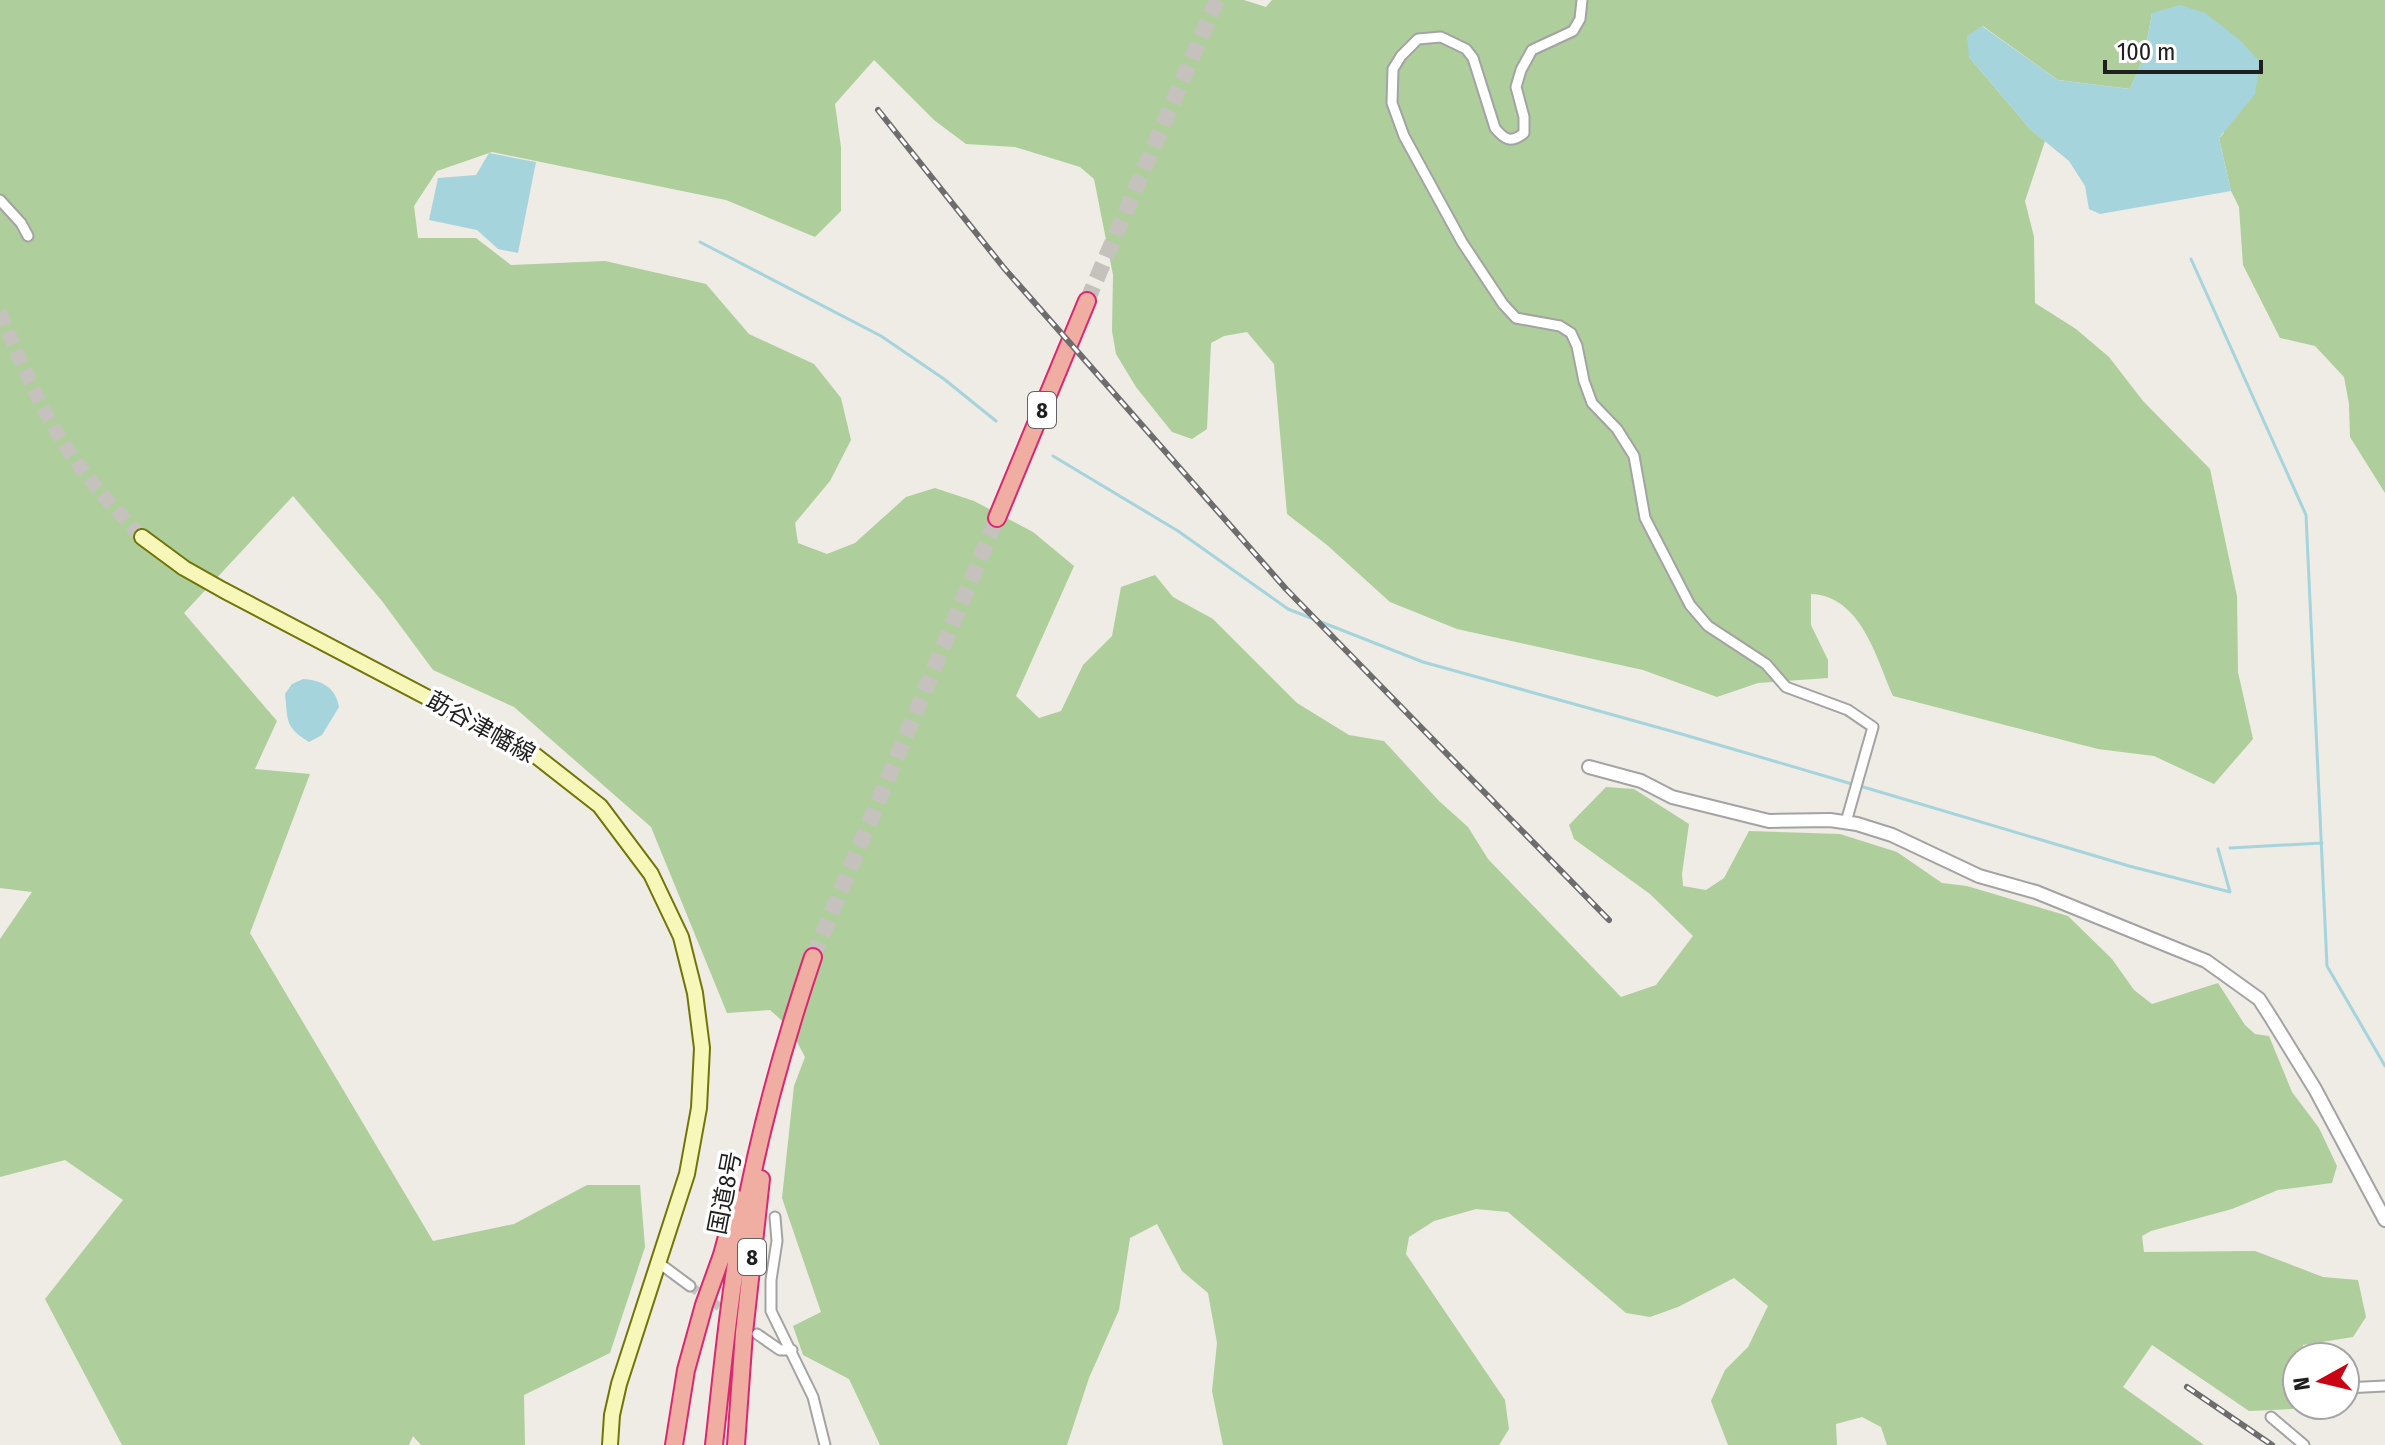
<svg xmlns="http://www.w3.org/2000/svg" width="2385" height="1445" viewBox="0 0 2385 1445" font-family="'Fira Sans Condensed','Noto Sans JP',sans-serif">
<style>
.forest{fill:#aece9b}
.water{fill:#a6d4dc}
.lines{fill:none;stroke-linecap:round;stroke-linejoin:round}
.stream{stroke:#a6d4dc;stroke-width:3}
.minor-tunnel{stroke:#c5c2bd;stroke-width:9;stroke-dasharray:9 4.5;stroke-linecap:butt}
.secondary-tunnel{stroke:#c5c2bd;stroke-width:14;stroke-dasharray:14 7;stroke-linecap:butt}
.trunk-tunnel{stroke:#c5c2bd;stroke-width:16;stroke-dasharray:16 8;stroke-linecap:butt}
.minor-casing{stroke:#a3a3a3;stroke-width:13}
.tertiary-casing{stroke:#a3a3a3;stroke-width:16}
.secondary-casing{stroke:#717507;stroke-width:18}
.trunk-casing{stroke:#d82872;stroke-width:20}
.minor{stroke:#fff;stroke-width:9}
.tertiary{stroke:#fff;stroke-width:12}
.secondary{stroke:#f8f7ba;stroke-width:14}
.trunk{stroke:#f0ada2;stroke-width:16}
.rail-casing{stroke:#6d6d6d;stroke-width:6}
.rail{stroke:#fff;stroke-width:3;stroke-dasharray:9;stroke-linecap:butt}
.labels{text-anchor:middle;stroke-width:7;stroke-linejoin:round;paint-order:stroke}
.shield{fill:#fff;stroke:#626262;stroke-width:2}
.shield-label{font-size:22px;font-weight:bold;fill:#1f1f1f}
.street-label{font-size:24px;fill:#1f1f1f;stroke:#fff}
</style>
<rect width="100%" height="100%" fill="#efebe5"/>
<path class="forest" d="M0,0H1244L1266,7L1272,0H2385V493L2350,437L2349,404L2344,377L2315,346L2280,338L2243,265L2239,207L2231,191L2219,138L2224,133L2152,13L2144,57L2130,89L2058,80L1983,26L1969,57L2031,130L2045,141L2025,201L2034,237L2035,303L2076,329L2109,357L2143,401L2210,469L2237,596L2238,672L2253,739L2214,784L2154,756L2098,749L1893,696C1876,657 1861,596 1811,594V625L1828,660V678L1758,683L1717,697L1643,670L1457,629L1390,602L1327,545L1287,514L1274,364L1247,332L1224,336L1211,343L1207,429L1192,439L1172,432L1136,387L1116,354L1112,331L1113,275L1094,179L1080,167L1015,147L966,144L934,120L874,60L835,104L841,147V211L815,237L726,200L492,152L437,171L414,206L418,238H476L511,265L605,261L706,284L749,334L814,364L841,398L851,440L830,481L795,523L798,543L827,554L855,543L906,497L935,488L974,501L1033,532L1074,566L1016,696L1039,718L1061,711L1083,665L1112,636L1121,587L1155,575L1173,597L1213,619L1297,703L1349,735L1384,741L1439,801L1468,827L1488,859L1621,997L1656,985L1693,936L1650,894L1574,839L1569,825L1606,787L1634,789L1689,824L1682,874L1683,886L1706,890L1724,878L1749,831L1840,834L1897,852L1942,883L1967,886L2068,916L2112,959L2134,990L2152,1004L2218,983L2245,1025L2255,1034L2269,1036L2292,1092L2319,1128L2337,1166L2332,1183L2278,1190L2232,1209L2151,1231L2142,1236L2144,1252L2255,1251L2323,1277L2358,1280L2366,1317L2353,1337L2303,1345L2301,1357H2297L2293,1409L2249,1411L2152,1345L2123,1387L2204,1445H1887L1881,1427L1862,1417L1836,1424L1837,1445H1728L1711,1401L1725,1370L1748,1347L1768,1306L1734,1278L1678,1307L1650,1317L1626,1313L1508,1212L1476,1209L1434,1221L1409,1237L1406,1254L1505,1400L1509,1429L1499,1445H1223L1212,1391L1217,1343L1208,1293L1182,1271L1157,1224L1130,1238L1119,1310L1089,1378L1067,1445H880L849,1379L803,1355L793,1326L821,1312L782,1198L794,1086L805,1057L789,1027L770,1010L727,1013L651,827L514,707L433,670L382,601L293,496L184,613L277,721L255,769L310,774L250,933L433,1241L514,1224L587,1185H640L645,1247L610,1353L524,1395L525,1445H421L413,1436L409,1445H122L45,1299L123,1200L65,1160L0,1177V939L32,892L0,888Z"/>
<path class="water" d="M2180,5L2205,13L2240,40L2260,62L2255,94L2219,138L2231,191L2100,214L2089,209L2085,186L2069,161L2031,130L1969,57L1967,36L1982,26L2058,80L2130,89L2144,57L2152,13Z
M489,153L536,162L518,253L498,249L477,230L429,220L438,178L476,175Z
M303,679C322,680 336,688 339,707L322,735L309,742C285,727 288,722 285,694L292,684Z"/>
<g class="lines">
<path class="stream" d="M700,242L881,336L944,379L996,421
M2191,259L2306,515L2327,966L2385,1066
M1053,456L1178,531L1288,609L1423,662L1678,733L1852,784
M1860,786L2129,866L2230,892L2218,849
M2230,848L2322,843"/>
<path class="minor-tunnel" d="M690,1286L732,1316"/>
<path class="secondary-tunnel" d="M0,312C18,356 37,401 62,441C85,477 113,507 142,537"/>
<path class="trunk-tunnel" d="M1087,301L1217,0
M813,957L997,518"/>
<defs>
<path id="minor" d="M1582,0L1580,19L1573,31L1532,50L1521,70L1516,87L1524,117V133C1511,144 1504,139 1495,128L1473,58L1466,49L1441,37L1418,39L1401,56L1393,69L1392,103L1404,136L1462,242L1503,304L1516,318L1560,326L1571,333L1577,346L1584,381L1592,403L1617,429L1634,456L1645,518L1690,605L1708,626L1766,664L1786,687L1848,710L1873,727L1846,822
M0,200L21,223L28,236
M775,1217L777,1241L771,1280V1311L813,1397L825,1445
M659,1263L690,1286
M757,1334L780,1350H792
M2345,1388L2385,1386
M2271,1417L2304,1445"/>
<path id="tertiary" d="M1589,767L1641,781L1672,797L1769,821L1830,820L1857,824L1892,835L1979,876L2036,892L2206,961L2259,999L2270,1016L2315,1089L2385,1220"/>
<path id="secondary" d="M142,537L184,568L223,590L531,752L600,806L651,874L681,937L695,993L702,1048L699,1108L687,1174L619,1384L612,1415L610,1445"/>
<path id="trunk" d="M997,518L1087,301
M674,1445L686,1370L704,1305L722,1255L737,1199
M714,1445C722,1373 729,1299 742,1227C758,1135 783,1046 813,957
M736,1445L744,1333L761,1179"/>
</defs>
<use href="#minor" class="minor-casing"/>
<use href="#tertiary" class="tertiary-casing"/>
<use href="#secondary" class="secondary-casing"/>
<use href="#trunk" class="trunk-casing"/>
<use href="#minor" class="minor"/>
<use href="#tertiary" class="tertiary"/>
<use href="#secondary" class="secondary"/>
<use href="#trunk" class="trunk"/>
<defs>
<path id="rail" d="M878,110L1004,268L1286,589L1609,920
M2187,1387L2272,1445"/>
</defs>
<use href="#rail" class="rail-casing"/>
<use href="#rail" class="rail"/>
</g>
<g class="labels">
<g class="shield">
<rect x="1028" y="392" width="28" height="36" rx="6"/>
<rect x="738" y="1239" width="28" height="36" rx="6"/>
</g>
<g class="shield-label">
<text x="1042" y="418">8</text>
<text x="752" y="1265">8</text>
</g>
<g class="street-label">
<text transform="translate(481 727) rotate(29)" y="8">莇谷津幡線</text>
<text transform="translate(725 1193) rotate(-79)" y="8">国道8号</text>
</g>
</g>
<g transform="translate(2321 1381) rotate(262)"><circle r="38" fill="#ffffff" stroke="#a5a5a5" stroke-width="2"/>
<path d="M0-6L14 30L0 20L-14 30Z" fill="#ca0413"/>
<text y="-12" font-size="22" font-weight="bold" text-anchor="middle" fill="#1f1f1f">N</text>
</g>
<path d="M2105 60v12h156v-12" fill="none" stroke="#1f1f1f" stroke-width="4"/>
<text x="2117" y="60" font-size="24" fill="#1f1f1f" stroke="#ffffff" stroke-width="6" paint-order="stroke">100 m</text>
</svg>
